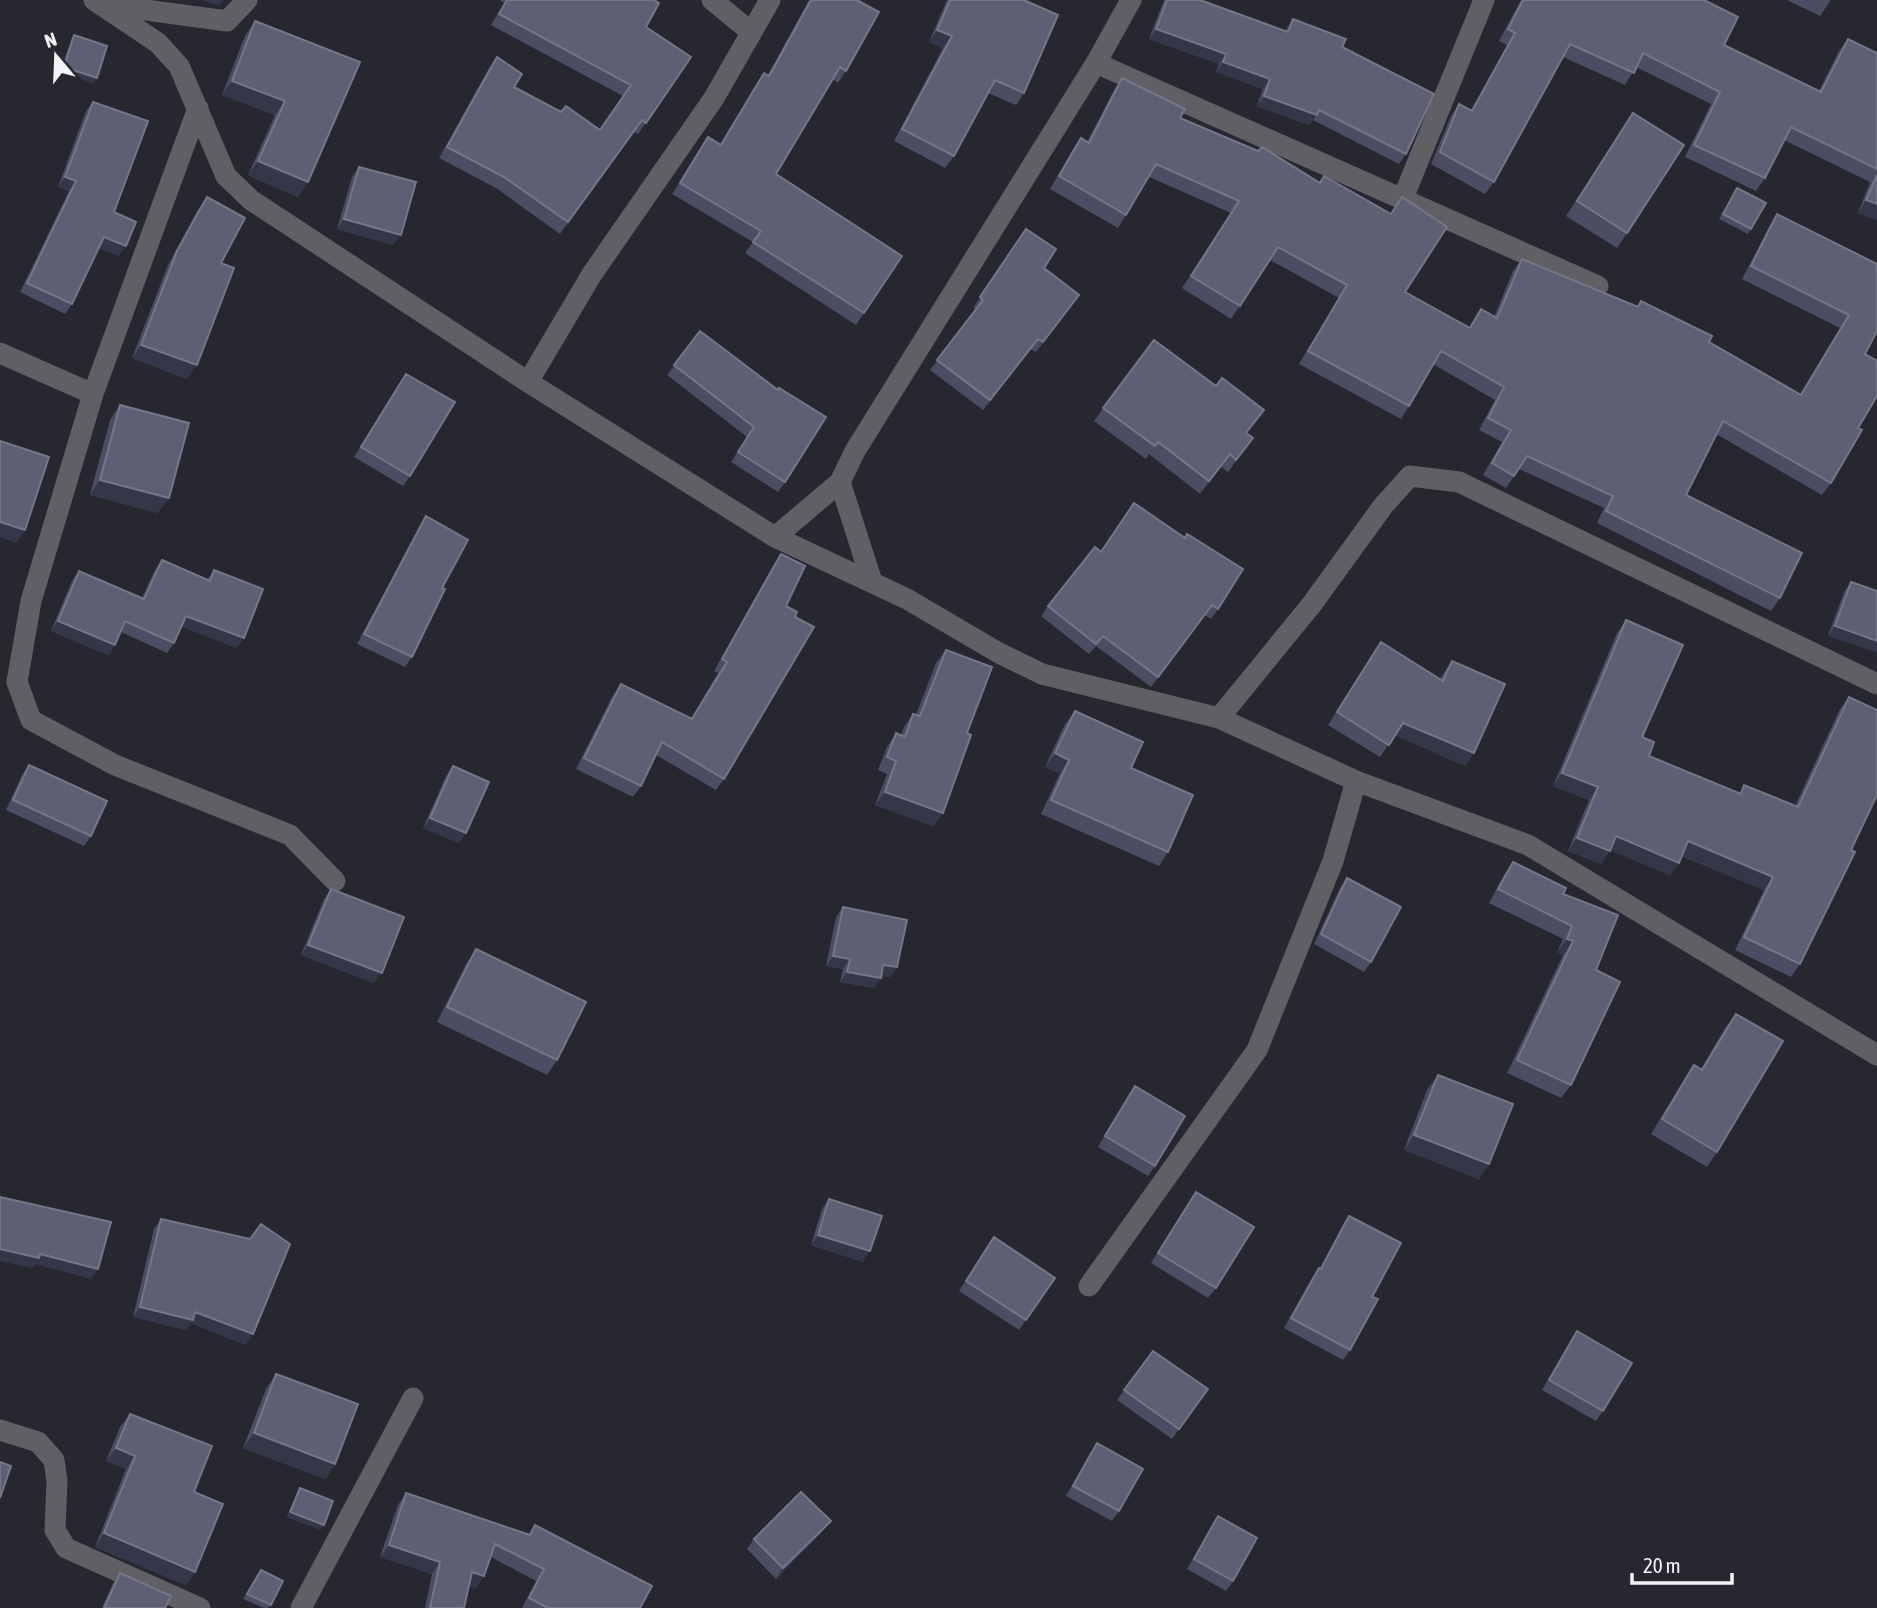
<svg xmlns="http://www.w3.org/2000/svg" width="1877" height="1608" viewBox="0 0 1877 1608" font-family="'Asap Condensed',sans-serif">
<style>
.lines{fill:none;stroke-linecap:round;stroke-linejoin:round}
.street{stroke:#606064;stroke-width:21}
.wall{fill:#4c4d63}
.shaded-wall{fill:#353648}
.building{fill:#5e5f73;stroke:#757688;stroke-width:2}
</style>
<rect width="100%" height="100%" fill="#26272f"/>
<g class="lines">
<path class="street" d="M94,0L158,43L179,66L226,176L251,200L528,382L775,537L907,599L999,653L1042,674L1219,718L1356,781L1528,845L1877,1055
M712,0L751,32
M109,5L227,21L247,0
M1096,63L1598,286
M198,108L93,394L31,601L17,682L31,720L115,765L290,835L335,881
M1403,198L1484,0
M0,353L93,394
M528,382L592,274L714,98L770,0
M840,482L872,582
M775,537L840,482L855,451L1096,63L1131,0
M1219,718L1312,604L1383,506L1410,476L1459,482L1877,684
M1089,1286L1257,1050L1333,861L1356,781
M0,1430L38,1442L54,1460L57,1481L55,1530L66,1548L200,1608
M301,1608L413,1398"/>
</g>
<path class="wall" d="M500,0H654L646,27L691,57L638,134L634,132L560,234L496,188L439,158L489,68L497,57L514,87L561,112L599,130L623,96L491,25L504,3Z
M809,0H857L846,71L838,83L833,79L776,174L902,256L856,325L745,253L753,242L672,194L708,137L720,144L756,85L764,73L768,75Z
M947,0H1024V93L1016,105L988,93L954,156L945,168L894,141L943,48L929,42Z
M1164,0H1200L1285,31L1293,19L1342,47L1406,154L1399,164L1313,120L1309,125L1257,106L1263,89L1216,72L1219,64L1149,39Z
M1521,0H1704L1724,45L1819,91L1839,51L1848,39L1877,53V220L1858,213L1870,182L1784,140L1765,178L1756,191L1685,157L1711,104L1636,67L1625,85L1563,57L1494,182L1485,194L1431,164L1451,116L1459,104L1471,110L1507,45L1499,41Z
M1787,0H1831L1820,16Z
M255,21L360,62L308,182L298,197L248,175L275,115L222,95L245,36Z
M74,35L97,78L93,83L60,72L71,40Z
M1122,78L1180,118L1319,182L1324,176L1405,292L1469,327L1481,309L1494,317L1513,271L1522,259L1637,307L1641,301L1709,342L1800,394L1840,328L1742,279L1769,227L1777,214L1877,264L1865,354L1858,428L1831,483L1822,495L1716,434L1686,495L1780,598L1771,611L1597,523L1604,508L1519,469L1506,488L1483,475L1502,442L1479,430L1495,400L1433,364L1409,406L1401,419L1299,364L1339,298L1270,260L1231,319L1182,288L1231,213L1149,177L1126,215L1118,228L1050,189L1072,151L1081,138L1087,142L1114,90Z
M93,102L114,212L119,256L99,248L72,304L65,314L20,292L69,191L58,187L86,111Z
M1633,113L1627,233L1617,248L1566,216Z
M359,167L393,245L337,229L352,177Z
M1737,188L1751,229L1748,234L1719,219Z
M207,197L221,263L187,379L132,358L168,265L197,211Z
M1026,229L1044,268L1079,295L1036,352L1031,349L983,410L930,370L976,309L973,308Z
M700,331L785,482L778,492L731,462L747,437L667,375Z
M406,374L410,476L403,486L354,457Z
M120,405L158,513L90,495L110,420Z
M1103,408L1247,433L1253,438L1228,472L1221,467L1200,494L1149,454L1146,459L1094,421Z
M1134,503L1218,609L1211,619L1205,615L1151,687L1096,646L1089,654L1041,616L1048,606L1101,552Z
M426,516L442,588L412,657L405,667L357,644L419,527Z
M781,554L786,606L724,779L716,790L656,755L641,786L633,797L576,769L613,695L621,684L691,718L718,673L714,671L773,566Z
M162,560L207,580L214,570L237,648L181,626L174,643L167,653L121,632L115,645L108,655L51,631L72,581L79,571L142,598L155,570Z
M1851,582L1877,591L1828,636L1844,592Z
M1626,620L1642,737L1649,756L1739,793L1744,785L1795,806L1840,709L1849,697L1851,850L1800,964L1791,977L1735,950L1764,890L1682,856L1679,863L1670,875L1610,850L1601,864L1568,851L1589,800L1553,786L1617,633Z
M1381,642L1440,679L1443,674L1452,661L1474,753L1465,766L1395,735L1380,757L1328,725Z
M946,650L967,733L943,813L933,826L875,805L887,774L878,770L887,747L896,733L901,735L904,727L913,714L916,715L936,663Z
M1075,711L1131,768L1168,852L1159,866L1041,814L1060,773L1045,767L1065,724Z
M29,765L91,836L84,846L6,810L22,775Z
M453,766L466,833L459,843L423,828L446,776Z
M1513,862L1563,894L1596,970L1571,1085L1561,1098L1507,1073L1563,955L1557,952L1563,939L1489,903L1504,875Z
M1347,878L1371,962L1364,972L1314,944L1340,888Z
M331,889L374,983L301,955L324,899Z
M843,907L897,967L890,977L881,976L874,988L840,982L843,969L826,966L836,917Z
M476,949L557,1060L547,1075L437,1022L466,964Z
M1736,1014L1717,1152L1707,1167L1651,1134L1684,1080L1694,1065L1701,1069L1725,1028Z
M1438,1075L1489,1164L1479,1179L1404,1150L1427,1090Z
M1135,1086L1155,1166L1148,1176L1098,1147Z
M1196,1192L1216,1288L1208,1298L1151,1263Z
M829,1199L863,1262L811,1245L822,1209Z
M1349,1216L1372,1297L1350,1350L1343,1360L1284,1328L1312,1278L1319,1268H1320L1342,1226Z
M161,1219L246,1345L191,1323L186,1330L133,1317L154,1229Z
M994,1237L1055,1278L1019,1330L959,1291Z
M1577,1331L1603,1411L1596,1421L1542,1390Z
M1153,1351L1208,1389L1172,1439L1117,1400Z
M276,1374L335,1464L325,1479L243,1448L266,1389Z
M130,1414L195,1572L186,1585L95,1547L126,1469L106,1461L120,1427Z
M1097,1443L1119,1511L1112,1521L1066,1496L1090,1453Z
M300,1488L321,1530L287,1517L297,1493Z
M406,1493L529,1534L535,1525L640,1608H522L536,1581L491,1557L476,1588L469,1586L464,1608H425L432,1574L380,1557L398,1505Z
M1218,1516L1233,1581L1226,1591L1187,1569L1211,1527Z
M823,1531L776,1579L747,1549L754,1539Z
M261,1570L271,1605L268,1608H264L243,1599Z
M120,1573L165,1608H102L113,1583Z"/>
<path class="shaded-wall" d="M202,0H224L220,6Z
M1156,29L1226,54L1219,64L1149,39Z
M937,30L952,36L943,48L929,42Z
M1223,62L1270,79L1263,89L1216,72Z
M64,67L97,78L93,83L60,72Z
M232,81L285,101L275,115L222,95Z
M1264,96L1317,115L1309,125L1257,106Z
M258,161L308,182L298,197L248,175Z
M65,177L76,181L69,191L58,187Z
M1866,200L1877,204V220L1858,213Z
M344,219L401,235L393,245L337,229Z
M104,237L126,246L119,256L97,247Z
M141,345L197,365L187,379L132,358Z
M1230,454L1221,467L1200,494L1209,481Z
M100,480L169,498L158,513L90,495Z
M0,522L25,530L16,543L0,537Z
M186,616L244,638L237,648L179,626Z
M58,621L115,645L108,655L51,631Z
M1835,626L1877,641V653L1828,636Z
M1403,723L1474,753L1465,766L1394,735Z
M1055,753L1069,760L1060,773L1045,767Z
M1562,773L1598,787L1589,800L1553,786Z
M885,792L943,813L933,826L875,805Z
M430,818L466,833L459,843L423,828Z
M1616,836L1679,863L1670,875L1607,849Z
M1577,838L1610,851L1601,864L1568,851Z
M1688,841L1773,877L1764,890L1679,854Z
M1567,939L1573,941L1563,955L1557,952Z
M308,945L382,973L374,983L301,955Z
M833,956L850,959L843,969L826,966Z
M883,965L897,967L890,977L876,975Z
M847,972L881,978L874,988L840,982Z
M1414,1135L1489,1164L1479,1179L1404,1150Z
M818,1235L870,1251L863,1262L811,1245Z
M0,1249L40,1254L98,1269L91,1279L35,1264L32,1268L0,1261Z
M140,1307L195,1312L253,1334L246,1345L191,1323L186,1330L133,1317Z
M254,1433L335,1464L325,1479L243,1448Z
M116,1448L135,1456L126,1469L106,1461Z
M290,1512L324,1525L321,1530L287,1517Z
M831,1521L823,1531L776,1579L783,1568Z
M104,1533L195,1572L186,1585L95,1547Z
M389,1545L440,1562L432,1574L380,1557Z
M472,1572L484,1576L476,1588L464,1584Z"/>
<path class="building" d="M507,0H654L659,3L646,27L691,57L646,123L642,120L568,222L504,177L447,147L497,57L522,74L514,87L561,112L566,106L600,130L631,85L499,14Z
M811,0H857L879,12L846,71L840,67L776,174L902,256L864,313L753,242L761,231L680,183L708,137L721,145L764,73L769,76Z
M950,0H1024L1058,15L1024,93L995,80L954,156L902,129L952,36L937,30Z
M1167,0H1200L1288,32L1293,19L1346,39L1342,47L1434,94L1406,154L1319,110L1317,115L1264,96L1270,79L1223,62L1226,54L1156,29Z
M1523,0H1704L1738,17L1724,45L1821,92L1848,39L1877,53V169L1791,127L1765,178L1694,145L1720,92L1643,53L1634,73L1570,44L1494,182L1440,152L1459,104L1472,111L1515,33L1508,29Z
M255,21L360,62L308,182L258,161L285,101L232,81Z
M74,35L107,46L97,78L64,67Z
M1122,78L1185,109L1180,118L1258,151L1262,147L1320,183L1324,176L1391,214L1402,197L1447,227L1405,292L1470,328L1481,309L1497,318L1522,259L1638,307L1641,301L1712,336L1709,342L1801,395L1849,315L1751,266L1777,214L1877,264V331L1865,354L1877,361V396L1858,428L1862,430L1831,483L1723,421L1686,495L1802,553L1780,598L1606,511L1613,496L1527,456L1514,476L1492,463L1511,430L1488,418L1504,387L1441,351L1409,406L1308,351L1347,285L1278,247L1240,306L1191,276L1239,201L1156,164L1126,215L1059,176L1081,138L1089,143Z
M93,102L148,121L114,212L136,222L126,246L104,237L72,304L27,283L76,181L65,177Z
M1633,113L1684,145L1627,233L1577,201Z
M359,167L416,182L401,235L344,219Z
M1877,175V204L1866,200Z
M1737,188L1766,203L1751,229L1723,214Z
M207,197L245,218L221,263L234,268L197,365L141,345L177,251Z
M1026,229L1056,249L1044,268L1079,295L1043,342L1038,339L990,400L937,360L983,300L980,297Z
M700,331L778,390L779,388L826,417L785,482L738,452L754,427L674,365Z
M1154,340L1216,386L1222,378L1264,410L1246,433L1253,438L1236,460L1230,454L1209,481L1158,442L1155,446L1103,408Z
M406,374L455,402L410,476L361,447Z
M120,405L189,423L169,498L100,480Z
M0,441L49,457L25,530L0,522Z
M1134,503L1185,538L1187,534L1243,569L1218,609L1212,605L1158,677L1103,636L1096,644L1048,606L1095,547L1101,552Z
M426,516L468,540L442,588L445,589L412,657L364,634Z
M781,554L805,566L786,606L797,612L795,617L814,627L724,779L662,742L641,786L584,758L621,684L692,719L727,662L722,659Z
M162,560L210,581L214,570L263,589L244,638L186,616L174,643L125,621L115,645L58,621L79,571L144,599Z
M1851,582L1877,591V641L1835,626Z
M1626,620L1683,645L1642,737L1654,742L1649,756L1741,794L1744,785L1798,807L1849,697L1877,710V795L1851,850L1855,852L1800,964L1744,937L1773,877L1688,841L1679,863L1616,836L1610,851L1577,838L1598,787L1562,773Z
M1381,642L1443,681L1452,661L1505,684L1474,753L1403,723L1389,745L1337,712Z
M946,650L992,667L967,733L971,735L943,813L885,792L896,761L887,757L896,733L905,737L913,714L920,716Z
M1075,711L1143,742L1131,768L1193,795L1168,852L1051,800L1069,760L1055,753Z
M29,765L107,801L91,836L13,800Z
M453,766L489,782L466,833L430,818Z
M1513,862L1566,888L1563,894L1618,915L1596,970L1620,982L1571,1085L1517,1060L1573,941L1567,939L1572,926L1498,889Z
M1347,878L1401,907L1371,962L1321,934Z
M331,889L404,917L382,973L308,945Z
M843,907L907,920L897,967L883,965L881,978L847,972L850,959L833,956Z
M476,949L586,1002L557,1060L447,1007Z
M1736,1014L1783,1041L1717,1152L1662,1119L1694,1065L1702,1070Z
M1438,1075L1513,1104L1489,1164L1414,1135Z
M1135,1086L1185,1116L1155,1166L1105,1136Z
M1196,1192L1254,1227L1216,1288L1158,1253Z
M0,1197L111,1222L98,1269L40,1254L39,1258L0,1249Z
M829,1199L882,1216L870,1251L818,1235Z
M1349,1216L1401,1243L1372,1297L1378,1299L1350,1350L1291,1318L1319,1268L1321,1269Z
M161,1219L250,1239L261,1224L290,1244L253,1334L195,1312L193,1320L140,1307Z
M994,1237L1055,1278L1026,1320L966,1281Z
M1577,1331L1632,1363L1603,1411L1549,1380Z
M1153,1351L1208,1389L1179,1429L1124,1390Z
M276,1374L358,1404L335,1464L254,1433Z
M130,1414L212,1446L194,1492L223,1504L195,1572L104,1533L135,1456L116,1448Z
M1097,1443L1143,1469L1119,1511L1073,1486Z
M0,1462L11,1466L0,1498Z
M300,1488L333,1501L324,1525L290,1512Z
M801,1492L831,1521L783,1568L754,1539Z
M406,1493L530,1535L535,1525L652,1586L640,1608H548L529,1598L544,1569L495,1544L484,1576L472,1572L464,1608H430L440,1562L389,1545Z
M1218,1516L1257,1538L1233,1581L1194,1559Z
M261,1570L283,1581L271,1605L247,1594Z
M120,1573L171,1596L165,1608H104Z"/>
<g transform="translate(56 56) rotate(341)" stroke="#26272f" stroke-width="5" paint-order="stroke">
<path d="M0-5L12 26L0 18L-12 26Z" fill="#f3f4f9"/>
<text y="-10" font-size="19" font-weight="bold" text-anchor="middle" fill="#f3f4f9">N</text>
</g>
<path d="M1632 1573v10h100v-10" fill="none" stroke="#f3f4f9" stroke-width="3.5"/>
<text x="1643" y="1573" font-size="21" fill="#f3f4f9" stroke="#26272f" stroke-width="5" paint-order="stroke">20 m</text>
</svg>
